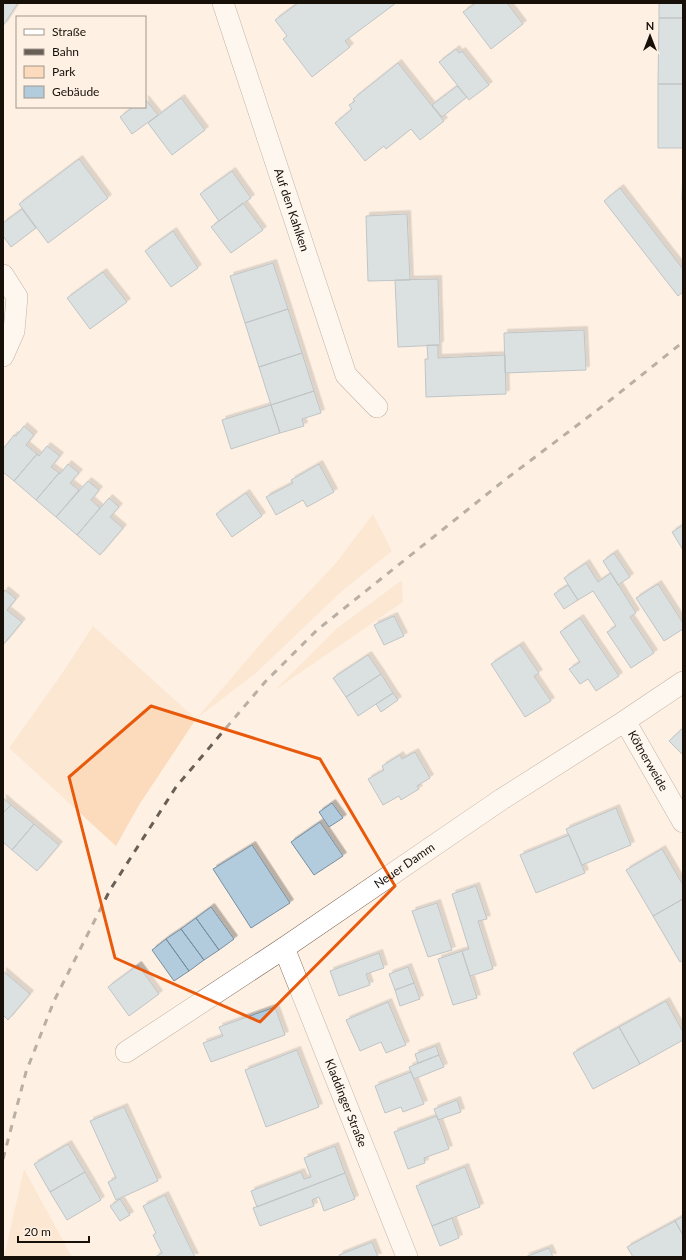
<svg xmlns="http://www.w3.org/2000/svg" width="686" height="1260" viewBox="0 0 686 1260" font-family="Lato,sans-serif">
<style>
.green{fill:#fbdbbc}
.building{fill:#b2ccde;stroke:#768fa0;filter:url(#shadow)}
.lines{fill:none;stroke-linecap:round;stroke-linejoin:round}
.minor-casing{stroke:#7c6856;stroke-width:22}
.minor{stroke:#fff;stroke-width:21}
.rail{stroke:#685f56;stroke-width:3;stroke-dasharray:7 7;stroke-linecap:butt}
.marked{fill:none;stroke:#e8590c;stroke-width:3;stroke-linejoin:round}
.labels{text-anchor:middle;stroke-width:4;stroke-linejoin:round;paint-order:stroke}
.street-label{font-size:12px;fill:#171009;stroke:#fef0e3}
</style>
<defs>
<filter id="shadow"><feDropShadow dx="3.5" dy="-3.5" stdDeviation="0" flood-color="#0004"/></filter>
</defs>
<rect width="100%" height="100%" fill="#fef0e3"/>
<path class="green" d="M373,514L392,551L342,591L256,673L196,719L139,805L116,846L9,748L61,675L93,626L196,719L269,634L336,563Z
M402,580L403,602L275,690L336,629Z
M24,1169L72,1257H4Z"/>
<path class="building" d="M3,3H18L3,26Z
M298,3H396L345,41L350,47L312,77L283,39L287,36L275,20Z
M476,3H507L523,24L491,49L463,12Z
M659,3H683V18H659Z
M659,18H683V84H658Z
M456,49L459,53L462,51L489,85L469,100L439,62Z
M398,63L444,121L420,140L411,129L386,149L384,146L365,161L335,123L352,109L349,105L355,101L353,99Z
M658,84H683V148H658Z
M457,86L467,97L442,117L432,105Z
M181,98L205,130L172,155L148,123Z
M145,99L158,115L132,134L120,117L133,107H145Z
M79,159L108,198L48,243L19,204Z
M683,165V200H682Z
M232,171L251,198L219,221L200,194Z
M620,188L683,269V292L678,296L604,201Z
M243,203L263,230L231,253L211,227Z
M22,209L36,228L11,247L3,236V223Z
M407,214L410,280L368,281L366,216Z
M173,231L198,268L171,287L145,251Z
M273,263L288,309L245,323L230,276Z
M103,272L127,302L90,329L67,298Z
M438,279L440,345L398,347L395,280Z
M288,309L302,353L259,367L245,323Z
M584,330L586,370L505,373L504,333Z
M427,345H438V358L505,355L506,394L426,397L425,359H428Z
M302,353L314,391L271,405L259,367Z
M314,391L321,413L302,419L304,426L280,433L271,405Z
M271,405L280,433L231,449L222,420Z
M24,426L34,435L26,445L37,454L14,481L3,472V449L14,435L16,436Z
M47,446L60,456L51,467L59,473L36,500L14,481L37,454L39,456Z
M68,464L79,473L70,483L79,490L56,517L36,500L59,473L60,474Z
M319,464L334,492L307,507L303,500L276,515L266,497L293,483L291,480Z
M88,481L99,490L91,500L100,508L77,535L56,517Z
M246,493L262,516L232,537L216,514Z
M109,498L119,507L110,517L123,528L100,555L77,535Z
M683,525V550L672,532Z
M614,553L630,577L618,585L603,561Z
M586,563L598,582L611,573L636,613L630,617L654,653L631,668L607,632L616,626L593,591L578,600L564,578Z
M658,584L683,623V629L664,641L636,598Z
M568,585L578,600L564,609L554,594Z
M5,590L16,599L7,610L22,622L3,645V593Z
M394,616L404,636L384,645L374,625Z
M580,618L619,676L596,691L588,679L580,684L569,669L580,662L560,632Z
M520,645L539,673L534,676L551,701L525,717L491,664Z
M368,655L381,674L346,697L333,678Z
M381,674L393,693L358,716L346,697Z
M393,693L398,700L381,712L376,704Z
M683,728V755L669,741Z
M415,752L430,778L417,786L419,789L401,800L399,796L383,805L368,779L384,770L382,766L400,755L402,759Z
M3,798L11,805L3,813Z
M332,803L343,818L329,827L319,812Z
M11,805L34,824L12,850L3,842V813Z
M616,808L631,845L582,865L566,829Z
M320,822L343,856L314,875L291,842Z
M34,824L59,845L37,871L12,850Z
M569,835L585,873L536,893L520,855Z
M252,845L290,903L251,928L213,869Z
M662,849L683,885V899L653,916L626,870Z
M476,886L487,919L478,921L493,969L470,976L462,951L469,949L452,894Z
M683,899V960L680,962L653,916Z
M437,903L452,950L428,957L412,911Z
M211,907L234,939L219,950L196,918Z
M196,918L219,950L204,960L181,929Z
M181,929L204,960L189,971L166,939Z
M166,939L189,971L174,981L152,950Z
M462,951L477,998L453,1005L438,959Z
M379,953L384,968L366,974L370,985L339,996L330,971Z
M138,965L159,994L129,1016L108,987Z
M408,967L414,983L395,990L389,974Z
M3,971L30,994L8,1020L3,1015Z
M414,983L420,999L400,1006L395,990Z
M666,1001L683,1032V1040L640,1064L619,1027Z
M388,1002L406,1045L386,1053L381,1042L360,1051L346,1020Z
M275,1007L285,1035L211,1062L203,1043L223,1036L219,1027Z
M619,1027L640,1064L593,1089L573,1053Z
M436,1046L439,1055L418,1063L415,1054Z
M297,1050L319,1107L266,1127L245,1070Z
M439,1055L444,1067L414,1079L409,1067Z
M411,1072L424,1104L403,1112L401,1107L385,1113L375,1086Z
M457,1100L461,1112L438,1120L434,1109Z
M124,1107L158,1181L116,1200L108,1182L116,1178L90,1121Z
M437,1116L449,1149L424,1158L425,1163L408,1169L394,1132Z
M68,1144L85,1172L50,1192L34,1164Z
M335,1146L345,1173L257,1207L251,1191L301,1172L304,1179L311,1177L304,1158Z
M465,1167L480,1207L432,1226L416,1186Z
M85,1172L101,1200L67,1220L50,1192Z
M345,1173L355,1199L324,1211L319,1197L312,1200L314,1206L260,1226L253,1208Z
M165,1195L187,1241L195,1257H155L162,1253L153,1235L156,1233L143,1206Z
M120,1199L130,1215L120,1221L110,1206Z
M683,1216V1235L675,1221Z
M452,1218L459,1238L440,1246L432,1226Z
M675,1221L683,1235V1257H633L627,1247Z
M372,1242L378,1257H340L339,1255Z
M549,1248L553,1257H525Z"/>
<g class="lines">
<defs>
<g id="minor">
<path id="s1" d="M223,3L346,375L377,407"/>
<path d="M3,275L17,297L14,331L3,356"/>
<path id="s2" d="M625,721L683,822"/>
<path id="s3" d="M284,948L407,1257"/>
<path id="s4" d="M126,1052L284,948L502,799L625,721L683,682"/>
</g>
</defs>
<use href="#minor" class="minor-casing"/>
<use href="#minor" class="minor"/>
<path class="rail" d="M3,1159L26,1072L54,1001L110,890L176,787L265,682L317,630L506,479L608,402L683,342"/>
</g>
<path d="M0 0H686V1260H0ZM151,706L320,759L395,886L260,1022L115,958L69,777Z" fill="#fef0e3" fill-opacity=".55" fill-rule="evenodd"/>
<path class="marked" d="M151,706L320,759L395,886L260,1022L115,958L69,777Z"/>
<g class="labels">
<g class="street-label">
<text dy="4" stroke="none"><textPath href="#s1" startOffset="218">Auf den Kahlken</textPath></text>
<text dy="4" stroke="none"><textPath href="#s2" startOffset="46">Kötnerweide</textPath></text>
<text dy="4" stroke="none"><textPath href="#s4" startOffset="335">Neuer Damm</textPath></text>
<text dy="4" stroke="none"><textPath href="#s3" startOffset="167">Kladdinger Straße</textPath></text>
</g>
</g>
<rect width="686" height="1260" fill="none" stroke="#171009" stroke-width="8"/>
<rect x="16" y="16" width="130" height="92" fill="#fef0e3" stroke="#a2968c"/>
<rect x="24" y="29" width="20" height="6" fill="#ffffff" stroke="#a2968c"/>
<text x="52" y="36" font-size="12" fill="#171009">Straße</text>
<rect x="24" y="49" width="20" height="6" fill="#685f56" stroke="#a2968c"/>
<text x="52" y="56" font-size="12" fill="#171009">Bahn</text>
<rect x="24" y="66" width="20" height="12" fill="#fbdbbc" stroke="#a2968c"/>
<text x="52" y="76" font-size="12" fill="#171009">Park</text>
<rect x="24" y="86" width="20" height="12" fill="#b2ccde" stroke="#a2968c"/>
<text x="52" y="96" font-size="12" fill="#171009">Gebäude</text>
<g transform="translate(650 36)" stroke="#fef0e3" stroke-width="3" paint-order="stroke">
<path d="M0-3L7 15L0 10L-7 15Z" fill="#171009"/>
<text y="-6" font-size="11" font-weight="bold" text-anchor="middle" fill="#171009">N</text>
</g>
<path d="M18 1236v6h71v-6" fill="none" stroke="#171009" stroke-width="2"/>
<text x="24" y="1236" font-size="12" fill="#171009" stroke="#fef0e3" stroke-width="3" paint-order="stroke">20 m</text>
</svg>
